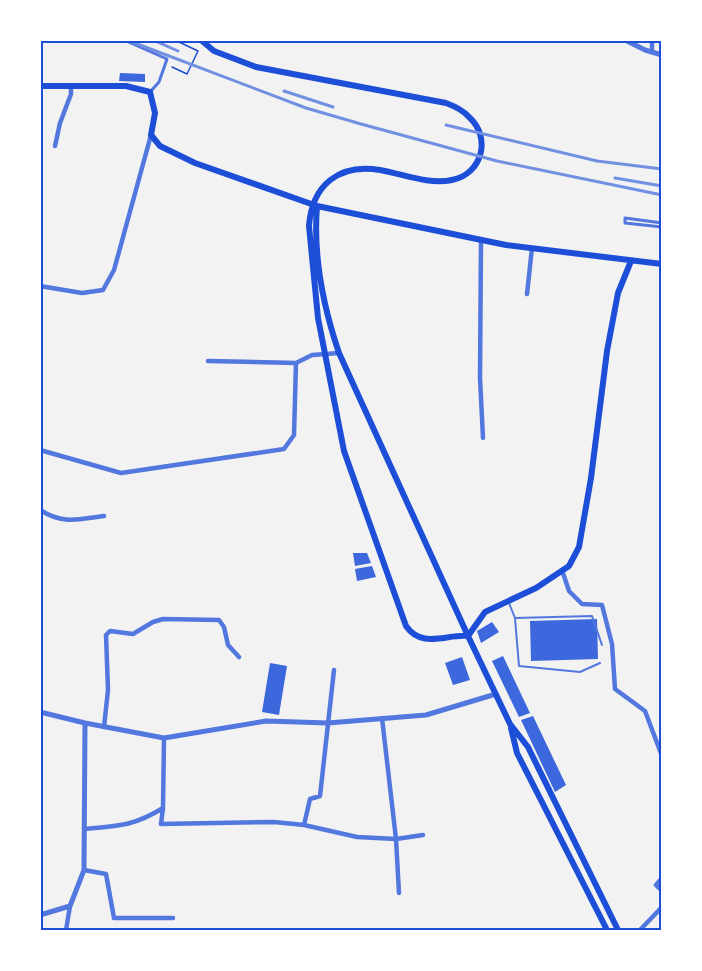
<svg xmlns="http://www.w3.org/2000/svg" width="702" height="971" viewBox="0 0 702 971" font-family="Jost,sans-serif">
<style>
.building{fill:#3d67dc}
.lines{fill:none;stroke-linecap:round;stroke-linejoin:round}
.path{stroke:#1d4ed8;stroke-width:1.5}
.service{stroke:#5277de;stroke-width:2}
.pedestrian{stroke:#5277de;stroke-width:3}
.minor{stroke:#5277de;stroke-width:4.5}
.tertiary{stroke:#5277de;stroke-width:5}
.secondary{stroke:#1d4ed8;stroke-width:6}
.rail{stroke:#7290e2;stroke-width:3}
.neatline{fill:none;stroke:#1d4ed8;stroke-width:2}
</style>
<rect width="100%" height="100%" fill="#f2f2f2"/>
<path class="building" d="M120,73L145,74V82L119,81Z
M353,553H367L371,563L355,566Z
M372,566L376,577L357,581L355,569Z
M597,619L598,659L531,661L530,621Z
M492,622L499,632L481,643L477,631Z
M503,656L530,713L519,717L492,661Z
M462,657L470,680L453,685L445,663Z
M270,663L287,666L279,715L262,712Z
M533,716L566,785L555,792L521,720Z"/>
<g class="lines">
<path class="path" d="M172,67L187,74L198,51L179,42V40"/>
<path class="service" d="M509,603L515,618L592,616L602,645
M515,618L519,666L580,672L600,663"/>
<path class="pedestrian" d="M124,40L167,59L159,82L151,91
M662,223L625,218V223L662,227"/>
<path class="minor" d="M652,52V40
M55,146L60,123L71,94V87
M481,240L480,378L483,438
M40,286L82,293L103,290L114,270L151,135
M527,294L532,248
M208,361L296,363
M40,450L121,473L284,449L294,435L296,363L312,355L339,353
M40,510C64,525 78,519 104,516
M562,570L569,591L582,604L602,605L612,644L615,689L645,711L662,756
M334,670L320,796L310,799L304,825L357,837L396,839L399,893
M382,718L396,839L423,835
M104,727L108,690L106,635L110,631L133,634L153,622L163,619L219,620L224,627L228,645L239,657
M164,738L163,808L161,824L274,822L304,825
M84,829C118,826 134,826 163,808
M84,870L106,874L114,918H173
M662,878L656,885L662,891
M66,930L70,906
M640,930L662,907"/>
<path class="tertiary" d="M625,40L645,50L662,55
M40,712L85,723L164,738L266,721L328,723L426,715L496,694
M40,915L70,906L84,870L85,723"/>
<path class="secondary" d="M201,40L214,51L256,67L446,103C454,106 463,110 469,117C492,138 482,174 452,180C428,185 403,174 380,170C339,163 312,185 309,226L318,318L344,451L406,626C422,649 446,634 468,636L510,724L528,747L618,930
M40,86H126L150,92L155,113L151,135L160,146L195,163L317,206L506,245L662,264
M317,206C313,256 323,306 339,353L468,636L485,612L536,588L569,566L579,547L591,478L607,351L618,293L631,261
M511,728L517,753L607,930"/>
<path class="rail" d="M127,40L306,108L361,124L497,161L662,195
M153,40L178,51
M284,91L333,107
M446,125L597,161L662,169
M615,178L662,186"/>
</g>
<rect width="702" height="971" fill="none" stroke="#ffffff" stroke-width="84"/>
<rect x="42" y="42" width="618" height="887" class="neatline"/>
</svg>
